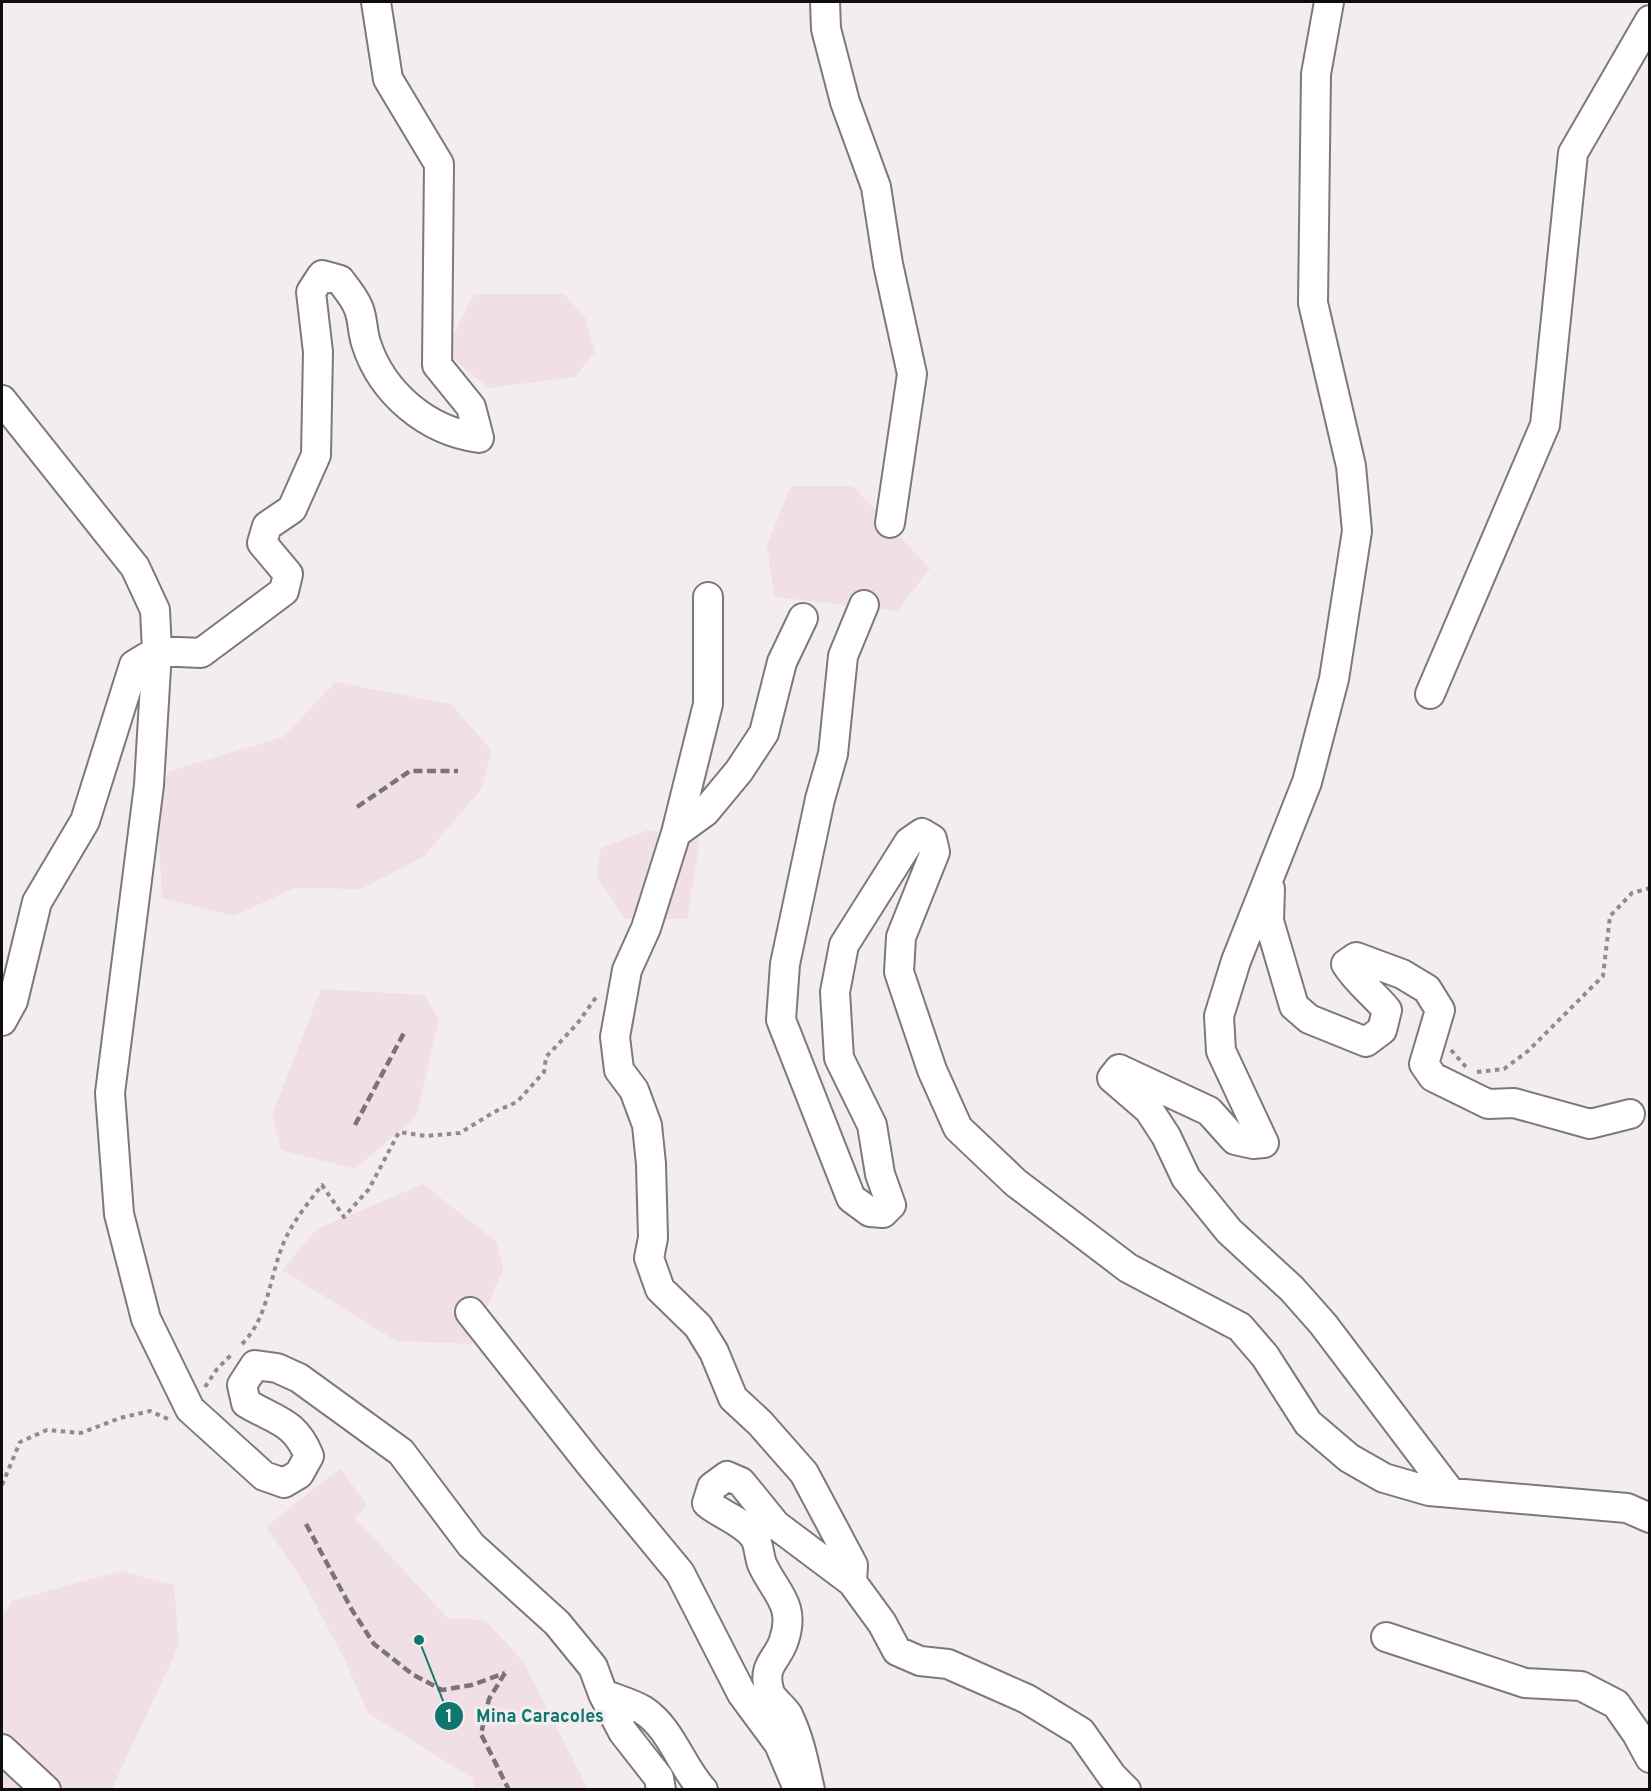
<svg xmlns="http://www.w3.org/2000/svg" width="1651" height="1791" viewBox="0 0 1651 1791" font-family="Overpass,sans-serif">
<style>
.built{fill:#f0e0e5}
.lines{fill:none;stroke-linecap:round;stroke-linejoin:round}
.minor-casing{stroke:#7e787a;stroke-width:32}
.path{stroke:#908b8d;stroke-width:4;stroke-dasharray:4.5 4.5;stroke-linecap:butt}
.minor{stroke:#fff;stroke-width:28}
.rail{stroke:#797576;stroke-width:4.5;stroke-dasharray:9 4.5;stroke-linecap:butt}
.leader{fill:none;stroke:#0f766e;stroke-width:2}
.callout-dot{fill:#0f766e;stroke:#f4edef;stroke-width:2}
.mark-label{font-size:18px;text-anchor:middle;font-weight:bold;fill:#fff}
.callout-label{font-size:18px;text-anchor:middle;font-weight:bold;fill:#0f766e;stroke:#f4edef;stroke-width:6;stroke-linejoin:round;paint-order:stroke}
</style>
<rect width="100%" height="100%" fill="#f4edef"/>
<path class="built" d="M474,294H564L585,317L595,352L575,377L488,388L451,356L452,338Z
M791,486H853L930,569L897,611L774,597L767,545Z
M335,682L451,704L492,751L481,790L423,857L361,889L294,888L234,916L162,898L157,806L169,771L283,737Z
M648,830L700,839L687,919H625L596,876L601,848Z
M321,989L425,995L439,1021L416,1117L355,1169L281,1150L272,1115Z
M423,1184L497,1242L503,1269L472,1344L396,1341L282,1270L317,1229Z
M340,1468L367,1505L355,1518L448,1618L485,1620L523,1661L588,1789H475L472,1778L368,1713L346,1663L306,1586L266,1527Z
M120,1571L174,1585L179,1645L112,1789H2V1617L12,1601Z"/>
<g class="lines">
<defs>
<path id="minor" d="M825,2L826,29L845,102L876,187L888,264L912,374L890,523
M1329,2L1316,74L1313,303L1351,466L1357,531L1334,679L1307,782L1236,961L1219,1016L1221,1051L1264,1143L1253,1144L1235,1140L1209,1111L1119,1069L1112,1078L1149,1110L1166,1136L1186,1178L1229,1231L1292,1289L1323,1324L1451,1493
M2,400L135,567L155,610L157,651L149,785L110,1093L119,1214L146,1319L190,1409L264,1476L284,1483L299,1474L309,1456C295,1421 276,1421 246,1403L242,1385L255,1365L277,1368L299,1378L401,1452L471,1545L557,1623L593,1667L603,1694C616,1699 631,1703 643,1710C671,1728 681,1766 703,1790
M708,597V704L676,833L646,928L627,970L615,1037L619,1070L634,1090L647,1125L651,1164L653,1238L649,1258L660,1289L698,1326L714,1352L733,1398L760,1423L804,1473L853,1565L852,1582L776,1525L741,1482L727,1476L712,1487L707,1503C721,1515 745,1522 755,1538C759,1545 759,1556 762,1564C775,1593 796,1604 784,1640C778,1660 762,1664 769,1690C771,1699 783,1707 788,1715C800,1740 804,1763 810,1790
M864,605L843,656L833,754L820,799L785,964L781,1020L851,1198L870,1212L883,1213L891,1205L880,1174L872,1125L839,1058L835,992L844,945L909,842L922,833L932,839L935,852L901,937L899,972L932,1070L958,1128L1016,1183L1128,1268L1240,1327L1265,1356L1308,1423L1349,1458L1384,1478L1429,1491L1627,1508L1650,1518
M1430,694L1545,425L1573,153L1650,20
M676,833L705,812L739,771L764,733L782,662L803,618
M1270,889L1269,921L1294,1006L1309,1019L1366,1042L1382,1030L1387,1010C1374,994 1357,982 1346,964L1356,957L1402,974L1427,989L1440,1010L1424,1064L1433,1077L1488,1104L1514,1103L1590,1124L1630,1114
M2,1021L13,1001L37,902L85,821L134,665L157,651L201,653L284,591L288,574L262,543L267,526L292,509L316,455L318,352L311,292L322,275L340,280C346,288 354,297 358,307C363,317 362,331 366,343C382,393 427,431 479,438L471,407L437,365L439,164L388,79L376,2
M470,1312L590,1464L680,1573L742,1694L779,1744L796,1784
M852,1582L882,1623L897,1651L920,1661L948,1664L1027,1699L1081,1732L1112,1776L1126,1790
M1386,1637L1525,1683L1581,1686L1616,1704L1637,1734L1650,1758
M603,1694L623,1732L659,1778L661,1790
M2,1749L46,1790"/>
</defs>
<use href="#minor" class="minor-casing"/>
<path class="path" d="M1451,1050L1466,1067
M1477,1072L1504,1069L1528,1051L1603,976L1610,916L1632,893L1650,888
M242,1344C268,1318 269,1280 282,1247C290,1225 308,1203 322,1185L344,1217L369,1189L399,1132L426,1136L460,1133L494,1112L517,1102L544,1072L546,1057L577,1024L597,996
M205,1387L217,1369L232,1354
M2,1485L20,1442L47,1430L81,1433L120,1418L150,1411L168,1419"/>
<use href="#minor" class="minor"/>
<path class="rail" d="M357,807L410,771H458
M355,1125L405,1031
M306,1524L352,1610L374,1644L412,1674L442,1690L472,1685L505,1673
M505,1673L489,1699L481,1734L509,1790"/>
</g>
<path class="leader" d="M419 1640L449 1716"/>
<g class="callout-dot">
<circle cx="419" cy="1640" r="6"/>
<circle cx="449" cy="1716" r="15"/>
</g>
<g class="mark-label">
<text x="449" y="1722">1</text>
</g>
<g class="callout-label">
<text x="540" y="1722">Mina Caracoles</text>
</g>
<rect width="1651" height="1791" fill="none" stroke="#0f0d0e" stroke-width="6"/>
</svg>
